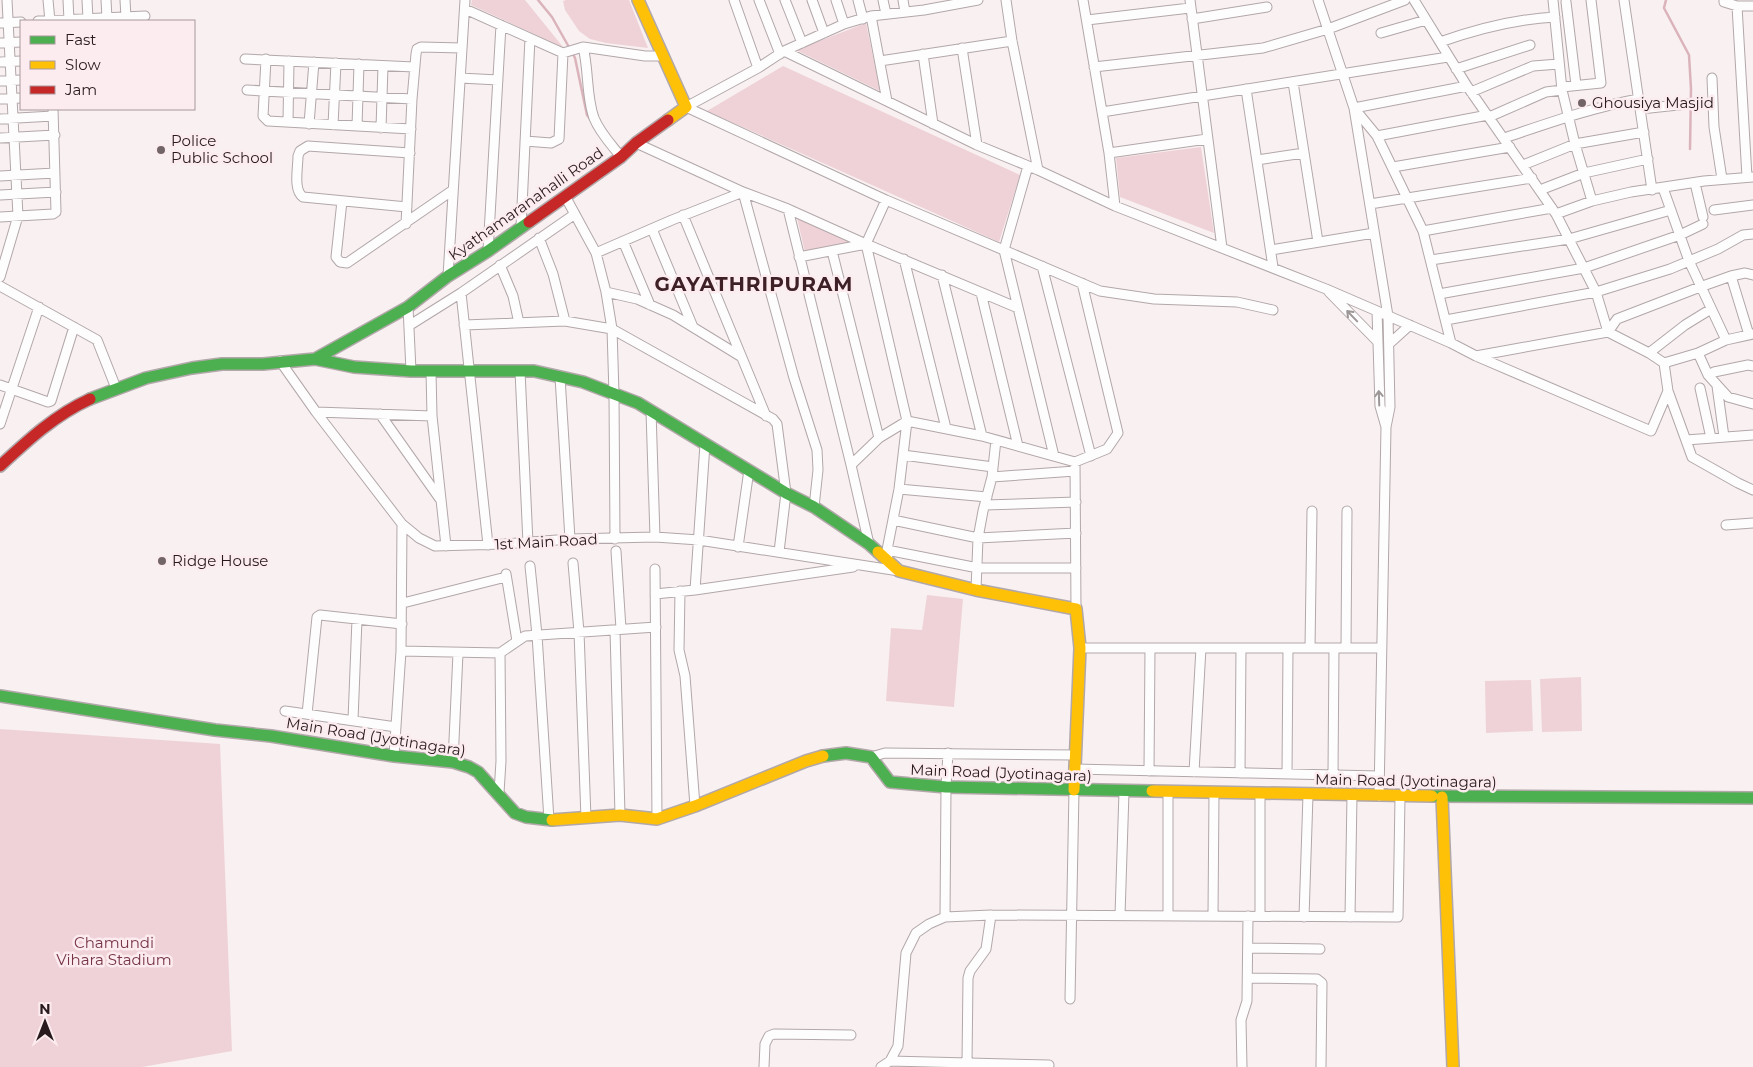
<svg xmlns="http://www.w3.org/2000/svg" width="1753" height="1067" viewBox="0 0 1753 1067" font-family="Montserrat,sans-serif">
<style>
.green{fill:#efd2d7}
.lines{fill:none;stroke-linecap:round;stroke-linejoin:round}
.stream{stroke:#dbb3bb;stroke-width:2.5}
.street-casing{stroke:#b2a7a9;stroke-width:11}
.fast-casing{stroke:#b2a7a9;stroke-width:14}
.slow-casing{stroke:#b2a7a9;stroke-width:14}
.jam-casing{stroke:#b2a7a9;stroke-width:14}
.street{stroke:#fefdfd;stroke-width:9}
.fast{stroke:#4caf50;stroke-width:11}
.slow{stroke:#ffc107;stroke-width:11}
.jam{stroke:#c62828;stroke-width:11}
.oneway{stroke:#9e9798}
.poi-dot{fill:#716567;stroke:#fcecef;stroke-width:2}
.labels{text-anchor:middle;stroke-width:5;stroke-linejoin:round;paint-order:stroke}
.poi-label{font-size:15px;fill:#281a1d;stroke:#fcecef;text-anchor:start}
.street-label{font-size:15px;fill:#281a1d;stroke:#fcecef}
.park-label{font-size:15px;fill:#763445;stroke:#fcecef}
.district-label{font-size:20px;font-weight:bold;letter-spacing:1px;fill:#3e2027;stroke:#fcecef}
</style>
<rect width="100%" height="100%" fill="#f8f0f1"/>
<path class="green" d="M472,0H525L563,47L471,5Z
M566,0H629L648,48L606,43L590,39L579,31L565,10L563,1Z
M866,23L880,91L796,50Z
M783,66L1020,175L999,242L707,111Z
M1201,147L1214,233L1120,197L1116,158Z
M797,218L859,244L805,252Z
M927,595L963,599L954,707L886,701L891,628L922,630Z
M1581,677L1582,731L1542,732L1540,679Z
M1531,680L1533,731L1486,733L1485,681Z
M0,729L220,744L232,1051L142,1067H0Z"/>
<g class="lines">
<path class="stream" d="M538,0L552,17L570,49
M1666,0L1664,8L1689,55L1691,89L1690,149
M573,54L575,58L587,115L591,120"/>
<defs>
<path id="street" d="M48,0L50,21
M68,0L69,20
M87,0L88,19
M106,0L107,18
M125,0L126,17
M734,0L758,68
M759,0L780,54
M785,0L802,43
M812,0L824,33
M836,0L844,24
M858,0L863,19
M883,0L886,14
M903,0L905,12
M1006,0L1012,41L1038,170
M1083,0L1109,153L1115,206
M1190,0L1222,248
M1318,0L1354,108L1388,316L1390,407L1386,427L1380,406L1377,311
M1553,0L1562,90L1575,144L1592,201
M1624,0L1652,190
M1724,0V2L1737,6H1753
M1566,2L1576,85
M1737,6L1747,177
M465,9L563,53L583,47L645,56H662
M871,16L887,101
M1192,19L1267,7
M1087,20L1190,8
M38,21L145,16
M0,23L21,22
M1381,33L1426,20
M1440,42C1477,29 1515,19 1555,17
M0,43L21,42
M583,47C589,70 586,96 594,118C600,133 611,144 621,157
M962,48L977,145
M784,51L977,145L1038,170L1115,206L1326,289L1451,343L1476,356L1651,431L1668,391L1664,363L1649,353L1608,332L1596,292L1556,214L1467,86L1414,0
M923,54L933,124
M245,59L414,67
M266,59L263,116L268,121L411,129
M880,61L1012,41
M0,62L21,61
M1094,67L1263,48L1328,29L1405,0
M1456,69L1530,45
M460,78L498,80
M1712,78L1714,127L1722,179
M0,81L21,80
M1293,82L1318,242
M1562,87L1601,83L1591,0
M1246,89L1273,267
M247,90L412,99
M1471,92L1533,66L1559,64
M0,99L21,98
M686,107L886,200L1100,291L1154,299L1237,302L1273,310
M686,107L758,68L784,51L844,24L871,16L924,10L978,0
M1641,109L1687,104
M1102,112L1448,57
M1489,117L1546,92L1562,90
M0,119L53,116
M288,122L289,61
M309,124L314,62
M333,125L336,63
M357,126L359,64
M381,128L383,66
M1377,136L1488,115
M0,138L55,135
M1504,138C1549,123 1593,107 1639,99
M525,141L551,143L559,139L563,53
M636,143L743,192L788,209L866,244L1018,308
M1109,153L1207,139
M1257,160L1304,153
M1523,165L1575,144L1644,132
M1028,166L1004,250L1054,456
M1393,167L1510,147
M0,176L55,173
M1695,183L1703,217
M1663,188L1689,261L1726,340
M1540,190L1584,173L1648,159
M0,195L56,192
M565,196L596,253L606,292L612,329L614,394L615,539
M886,200L866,244L907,421L899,489L887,550L888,561
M342,201L336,257L340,262L347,263L453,190
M1370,204L1532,178
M407,207L303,197C293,190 298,168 298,156L300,151L308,146L410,153
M788,209L851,465L869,544
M1714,210L1753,205
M1556,214L1592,201L1631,192L1704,181L1753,177
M683,215L766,416
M0,217L53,214L56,212L53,109
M406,224L412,99L416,54L417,49L421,47L462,48
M521,227L530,38
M652,229L693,327
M1423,231L1552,208
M539,238L553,274L565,321
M623,241L650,305
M1271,250L1374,233
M488,251L501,25
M832,251L879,438
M596,253L672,220L743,192L794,378L817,450L818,470L814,507
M799,257L866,244
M904,259L946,428
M1431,260L1569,239L1671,210
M500,265L513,296L519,323
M1042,266L1091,456
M942,275L982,436
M448,276L465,0
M1731,276L1749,335
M0,277L18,216L7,0
M0,286L97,340L116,388
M606,292L637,299L673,315L740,356
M1329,292L1378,342
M461,293L488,545
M981,293L1018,446
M1439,294L1584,268L1680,235L1703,224
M408,307L411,371
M1446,320L1596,292L1670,269L1718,249L1743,235L1753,234
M410,325L461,293L575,214
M464,325L565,321L612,329L773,419L777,424L786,493L779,552
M1451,343L1423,231L1377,136L1354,108L1467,86
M1389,344L1410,325
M1649,353L1685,325L1711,309
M1698,353L1708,375L1728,397L1753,404
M1476,356L1608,332L1617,319L1700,287L1731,276L1745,273L1753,275
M280,361L316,412L402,524L419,538L435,546L504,544L570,539L655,537L699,540L899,571
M1664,363L1698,353L1726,340L1753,334
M431,371L432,416L446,546
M520,371L528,543
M1708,375L1714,372L1748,365L1753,366
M560,377L570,539
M0,385L48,402L51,401L74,327
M1717,386L1724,437
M1700,388L1711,438
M1668,391L1692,457L1738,483L1753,490
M651,411L655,537
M316,412L432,416
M380,414L440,499
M0,424L39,307
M1686,440L1753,435
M903,455L993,467
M1075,462L1076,609
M851,465L879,438L907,421L982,436L1075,462L1107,449L1118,433L1082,283
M992,477L1075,471
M899,489L987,497
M985,505L1076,502
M893,520L978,538L1076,533
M1726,525L1753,523
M738,547L749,470
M887,550L978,568H1076
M616,551L621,629
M573,563L579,632L586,818
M530,566L537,635L549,820
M655,569L657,819
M506,574L517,641
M695,590L705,444
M976,590L978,538L983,511L992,477L996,440
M680,591L679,650L685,676L695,806
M655,594L695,590L853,567
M403,603L506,577
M615,630L620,815
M1080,648H1381
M1310,648L1312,511
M1346,648L1347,511
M401,651L500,653L525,636L656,627
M285,711L396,727
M307,714L317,617L320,615L402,624
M353,720L357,619
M394,756L401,651L402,524
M871,757L885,753L1075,755
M453,762L458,653
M1074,769L1379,776
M1149,771L1150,648
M1194,772L1201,648
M1240,773L1241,648
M1287,774L1288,648
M1333,775L1334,648
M499,793L501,761L500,653
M1260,793V916
M1379,796L1386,427
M1120,915L1124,792
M1168,916V793
M1213,916L1214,793
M945,917L946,787L948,753
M1304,917L1308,795
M1350,917L1352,795
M1248,948L1320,949
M1248,978L1317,979L1322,983L1321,1067
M1070,999L1074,790
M890,1061L1049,1065
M967,1063L968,978L970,971L986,949L991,915
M764,1067L765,1044L769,1036L774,1034L851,1035
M881,1067L890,1061L898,1046L906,953L916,933L929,924L945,917L991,915L1398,917L1400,797
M1242,1067L1241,1020L1247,1001L1248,916"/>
<path id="fast" d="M315,359L354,367L411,371H534L583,382L638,403L786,493L814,507L869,544L878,552
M90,399L146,378L192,368L222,364H263L315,359L408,307L448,276L488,251L529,222
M0,696L215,730L271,736L394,756L453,762L469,767L478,772L515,813L526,817L552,820
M823,756L846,753L871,757L890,782L946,787L1152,791
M1432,796L1753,798"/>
<path id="slow" d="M638,0L686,107L668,120
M878,552L899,571L976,590L1076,609L1080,648L1074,790
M1152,791L1432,796
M1442,797L1453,1067
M552,820L620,815L657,819L695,806L806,761L823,756"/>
<path id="jam" d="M529,222L621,157L636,143L668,120
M0,466C28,440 55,415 90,399"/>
</defs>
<use href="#street" class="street-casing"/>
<use href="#fast" class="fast-casing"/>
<use href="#slow" class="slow-casing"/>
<use href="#jam" class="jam-casing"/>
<use href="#street" class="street"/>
<use href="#fast" class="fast"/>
<use href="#slow" class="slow"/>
<use href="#jam" class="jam"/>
</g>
<defs><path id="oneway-shaft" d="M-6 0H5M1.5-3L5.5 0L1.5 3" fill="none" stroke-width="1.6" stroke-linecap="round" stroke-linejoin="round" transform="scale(1.25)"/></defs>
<g class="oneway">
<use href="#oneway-shaft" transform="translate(1352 316) rotate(-134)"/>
<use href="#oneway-shaft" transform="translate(1379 398) rotate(-92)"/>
</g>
<g class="poi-dot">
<circle cx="1582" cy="103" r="5"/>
<circle cx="161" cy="150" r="5"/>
<circle cx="162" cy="561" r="5"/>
</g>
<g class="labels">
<g class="poi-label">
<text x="1592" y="108">Ghousiya Masjid</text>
<text x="171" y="146">Police<tspan x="171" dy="17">Public School</tspan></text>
<text x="172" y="566">Ridge House</text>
</g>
<g class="street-label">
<text transform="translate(526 204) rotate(-35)" y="5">Kyathamaranahalli Road</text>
<text transform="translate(546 542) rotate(-3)" y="5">1st Main Road</text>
<text transform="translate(376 737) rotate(9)" y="5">Main Road (Jyotinagara)</text>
<text transform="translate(1001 773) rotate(2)" y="5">Main Road (Jyotinagara)</text>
<text transform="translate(1406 781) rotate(1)" y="5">Main Road (Jyotinagara)</text>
</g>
<g class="park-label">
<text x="114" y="948">Chamundi<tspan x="114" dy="17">Vihara Stadium</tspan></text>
</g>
<g class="district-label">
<text x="754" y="291">GAYATHRIPURAM</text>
</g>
</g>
<rect x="20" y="20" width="175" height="90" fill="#fcecef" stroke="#a7989b"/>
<rect x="30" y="36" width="25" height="8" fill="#4caf50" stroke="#a7989b"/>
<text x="65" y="45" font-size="15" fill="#281a1d">Fast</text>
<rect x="30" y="61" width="25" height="8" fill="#ffc107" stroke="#a7989b"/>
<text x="65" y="70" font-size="15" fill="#281a1d">Slow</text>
<rect x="30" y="86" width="25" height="8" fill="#c62828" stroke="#a7989b"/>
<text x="65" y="95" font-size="15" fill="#281a1d">Jam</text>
<g transform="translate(45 1022)" stroke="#fcecef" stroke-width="4" paint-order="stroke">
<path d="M0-4L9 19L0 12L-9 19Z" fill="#281a1d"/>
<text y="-8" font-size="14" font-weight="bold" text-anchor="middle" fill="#281a1d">N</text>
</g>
</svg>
